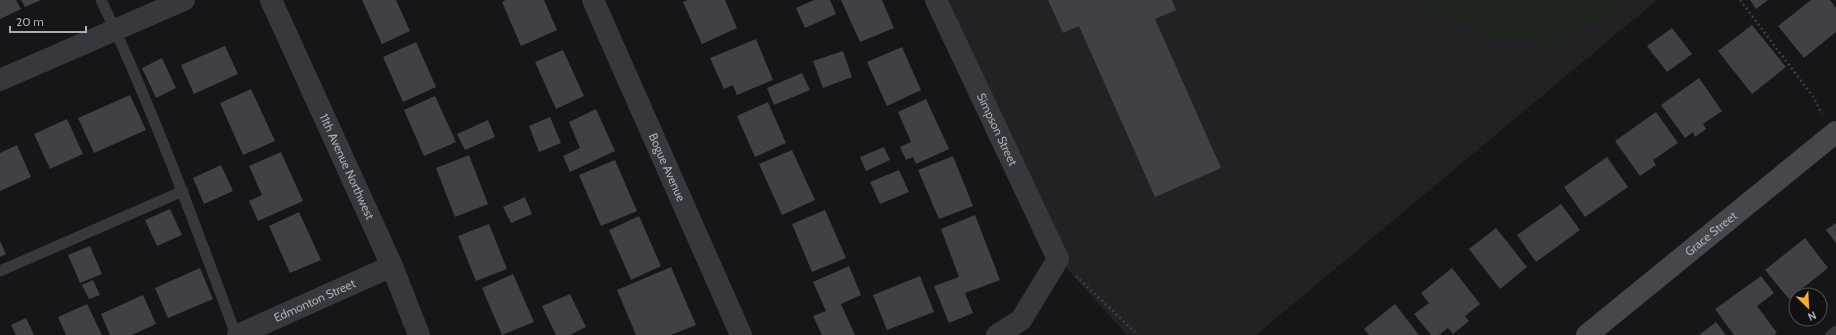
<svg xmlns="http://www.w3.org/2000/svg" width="1836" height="335" viewBox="0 0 1836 335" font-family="Cabin,sans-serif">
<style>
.built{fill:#222225}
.green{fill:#1e261f}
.building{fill:#404145}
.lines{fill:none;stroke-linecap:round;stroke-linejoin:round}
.path{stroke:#3d3f44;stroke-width:2.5;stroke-dasharray:2 3;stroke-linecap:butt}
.lane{stroke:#37383d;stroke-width:11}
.street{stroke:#37383d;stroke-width:22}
.secondary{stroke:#45474d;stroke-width:22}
.labels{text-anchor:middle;stroke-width:3;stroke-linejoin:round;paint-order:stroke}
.street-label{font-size:12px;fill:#a8adb8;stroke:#111113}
</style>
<rect width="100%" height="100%" fill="#161618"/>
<path class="built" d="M936,0H1657L1256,335H1127L1058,259Z"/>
<path class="green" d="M1426,0H1625L1622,5L1554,45L1485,37L1428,6Z"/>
<path class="building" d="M0,0H16L21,9L0,19Z
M21,0H41L25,7Z
M362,0H396L410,31L382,44Z
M506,0H544L557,30L521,46L502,2Z
M688,0H725L737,28L702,44L683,2Z
M814,0H830L836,14L805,28L796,8Z
M841,0H882L894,28L860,42Z
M1048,0H1172L1176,10L1155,19L1221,168L1155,197L1079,26L1063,33Z
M1750,0H1768L1756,9Z
M1811,0H1830L1836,8V32L1804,58L1778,26Z
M1752,25L1786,67L1752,94L1718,51Z
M1672,28L1692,54L1667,72L1647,46Z
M756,39L773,80L737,95L733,85L724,89L710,58Z
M416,42L436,87L403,102L383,57Z
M225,46L238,74L194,94L181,65Z
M902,47L921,90L887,106L867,62Z
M563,50L584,96L556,109L535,62Z
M843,51L852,77L823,88L813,61Z
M162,58L176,88L156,98L142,68Z
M802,73L810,90L774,105L767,88Z
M1699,78L1722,111L1703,124L1706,129L1695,137L1693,132L1685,138L1661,105Z
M251,89L275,141L243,155L220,103Z
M130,95L146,130L94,153L78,118Z
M435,96L456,142L424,156L404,110Z
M926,99L949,149L916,164L913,157L906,160L900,147L911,142L898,112Z
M768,102L786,143L755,157L737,116Z
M596,109L615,151L570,172L563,156L580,148L569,122Z
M1656,112L1678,143L1653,160L1656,165L1640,176L1615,141Z
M550,117L561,143L539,152L529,126Z
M67,119L83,154L50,169L34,134Z
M488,120L495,137L465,150L457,134Z
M17,145L31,177L0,191V153Z
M884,147L890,160L866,171L860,157Z
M792,150L815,200L782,215L759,164Z
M281,152L303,201L258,221L249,201L262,195L249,166Z
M469,155L488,204L455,217L436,168Z
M953,156L973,206L939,219L918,170Z
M1607,157L1628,187L1585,217L1564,187Z
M615,160L637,211L601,226L579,175Z
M221,165L233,191L204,204L193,178Z
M899,170L909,192L880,204L870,182Z
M525,197L532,214L511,223L503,207Z
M1561,204L1580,230L1536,262L1517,235Z
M170,209L182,235L157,246L145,220Z
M825,210L846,258L812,272L792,224Z
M299,212L321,260L290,273L269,226Z
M975,215L1000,280L965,293L973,313L949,323L934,286L959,277L941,229Z
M639,216L661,266L631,280L609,230Z
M1836,223V243L1826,230Z
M489,224L507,269L476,281L458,236Z
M1496,228L1527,267L1500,289L1469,249Z
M1805,238L1828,268L1789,299L1765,270Z
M0,241L6,254L0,257Z
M90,246L102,274L80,283L68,255Z
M849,266L861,295L841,304L855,335H822L813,316L826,311L813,282Z
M671,267L696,325L671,335H636L617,290Z
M200,268L213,299L168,318L155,288Z
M1452,268L1480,304L1465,316L1469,321L1453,334L1448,328L1439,335H1431L1414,314L1429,303L1421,293Z
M513,274L534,322L502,335L482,288Z
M920,276L934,312L887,330L873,295Z
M1761,276L1774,293L1757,306L1777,333L1774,335H1734L1715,309Z
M93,280L100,295L89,299L82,285Z
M570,294L586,327L570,335H556L542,306Z
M143,295L156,324L132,335H110L101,314Z
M87,304L102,335H66L58,317Z
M1395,304L1419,335H1369L1364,329Z
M26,318L34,335H16L11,325Z
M1716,322L1726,335H1699Z"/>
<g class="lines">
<path class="path" d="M1740,0L1814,98L1822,114
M1076,276L1138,335"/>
<path class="lane" d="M101,0C153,109 194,222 236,335
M0,271L183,191
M1831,335L1836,331"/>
<g class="street">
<path id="s1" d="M271,0L392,266L419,335"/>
<path id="s2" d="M593,0L741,335"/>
<path id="s3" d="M936,0L1058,259L1021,320L997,335"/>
<path d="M0,80L184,0"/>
<path id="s4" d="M238,335L392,266"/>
</g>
<path class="secondary" id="s5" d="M1587,335L1836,132"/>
</g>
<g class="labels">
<g class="street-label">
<text dy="4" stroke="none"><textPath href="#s3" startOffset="143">Simpson Street</textPath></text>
<text dy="4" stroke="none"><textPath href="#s1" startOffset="183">11th Avenue Northwest</textPath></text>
<text dy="4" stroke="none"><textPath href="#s2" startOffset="183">Bogue Avenue</textPath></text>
<text dy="4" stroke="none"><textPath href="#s5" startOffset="160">Grace Street</textPath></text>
<text dy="4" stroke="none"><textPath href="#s4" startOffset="84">Edmonton Street</textPath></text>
</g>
</g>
<g transform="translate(1808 307) rotate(156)"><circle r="19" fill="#111113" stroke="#4d4f55"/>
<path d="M0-3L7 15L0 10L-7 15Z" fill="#f2b134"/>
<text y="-6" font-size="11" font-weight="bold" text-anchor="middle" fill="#a8adb8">N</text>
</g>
<path d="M10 26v6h76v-6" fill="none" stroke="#a8adb8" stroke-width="2"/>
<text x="16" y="26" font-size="12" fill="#a8adb8" stroke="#111113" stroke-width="3" paint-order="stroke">20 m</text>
</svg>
